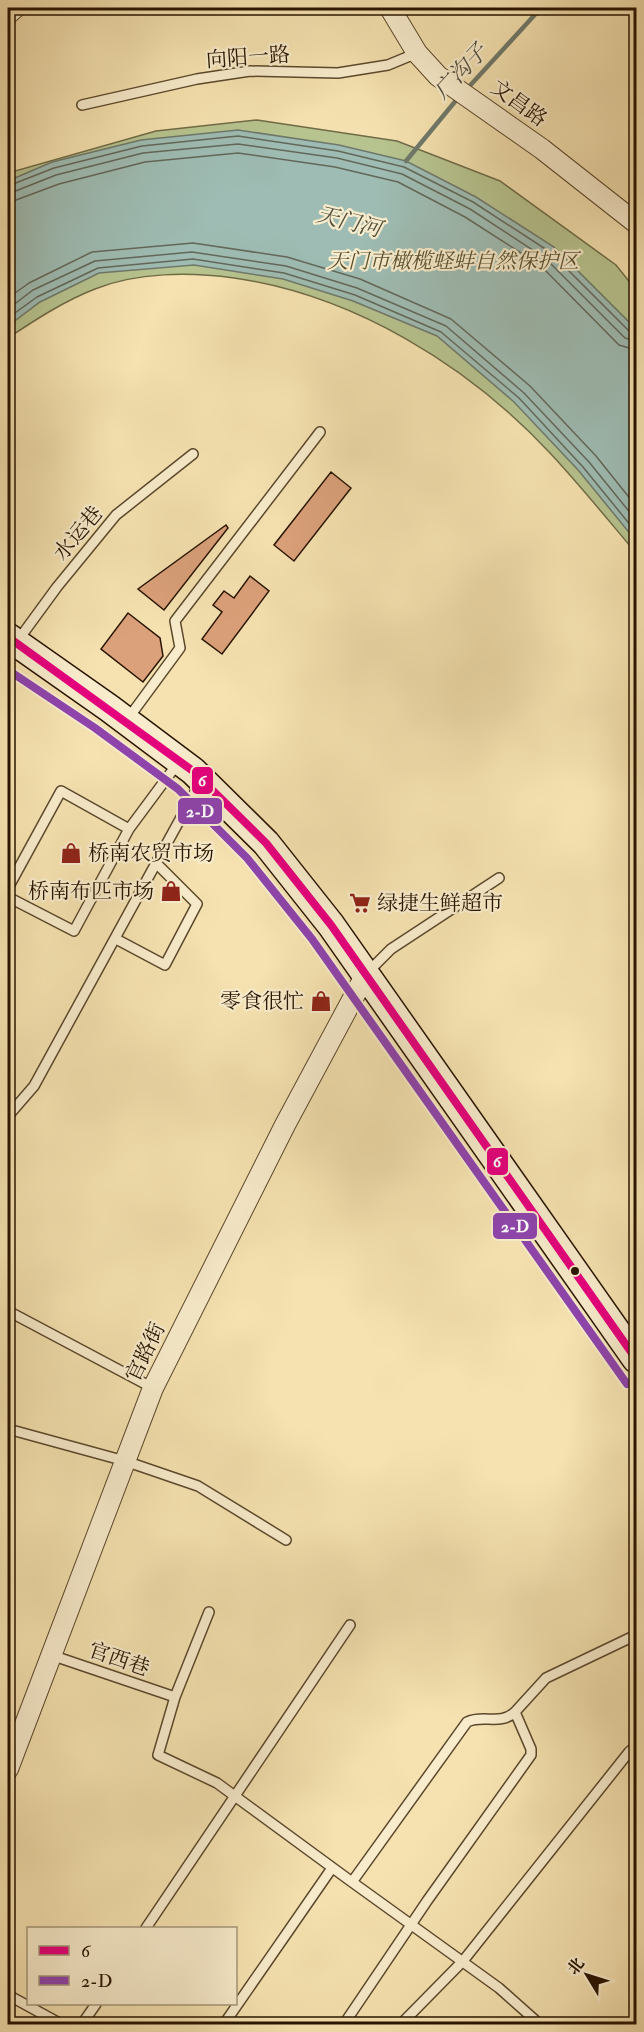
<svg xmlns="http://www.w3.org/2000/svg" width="644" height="2032" viewBox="0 0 644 2032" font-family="'IM FELL Double Pica','Noto Serif SC',serif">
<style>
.green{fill:#b7c48f;stroke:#706c48;stroke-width:1.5}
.water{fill:#9ebcb3;stroke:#6f796b;stroke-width:1.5}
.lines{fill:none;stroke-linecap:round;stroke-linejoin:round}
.shore{stroke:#63685a;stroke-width:1.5}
.stream{stroke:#6f796b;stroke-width:4.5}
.building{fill:#dba17a;stroke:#281400;stroke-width:1.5}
.lane-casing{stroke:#5b482c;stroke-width:12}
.street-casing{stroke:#5b482c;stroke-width:22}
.secondary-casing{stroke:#281400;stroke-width:30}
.lane{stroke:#f8eccc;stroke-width:9}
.street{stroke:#f8eccc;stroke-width:20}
.secondary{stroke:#f8eccc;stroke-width:27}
.bus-1-casing{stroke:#f8eccc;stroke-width:12}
.bus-2-casing{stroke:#f8eccc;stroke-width:12}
.bus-1{stroke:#e5007d;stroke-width:8}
.bus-2{stroke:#8e44ad;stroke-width:8}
.bus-dot{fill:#281400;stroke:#f8eccc;stroke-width:2}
.labels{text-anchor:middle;stroke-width:4.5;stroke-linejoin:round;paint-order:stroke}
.street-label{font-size:21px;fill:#281400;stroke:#f8eccc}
.park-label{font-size:21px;font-style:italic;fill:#5a5232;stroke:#f8eccc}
.poi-label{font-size:21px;fill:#281400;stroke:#f8eccc;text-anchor:start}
.water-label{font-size:22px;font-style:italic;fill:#514f3f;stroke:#f8eccc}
.line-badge{stroke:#f8eccc;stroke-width:2}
.badge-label{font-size:16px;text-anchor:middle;font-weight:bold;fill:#fff}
</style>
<rect width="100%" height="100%" fill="#f5e2b0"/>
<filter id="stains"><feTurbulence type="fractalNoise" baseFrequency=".00333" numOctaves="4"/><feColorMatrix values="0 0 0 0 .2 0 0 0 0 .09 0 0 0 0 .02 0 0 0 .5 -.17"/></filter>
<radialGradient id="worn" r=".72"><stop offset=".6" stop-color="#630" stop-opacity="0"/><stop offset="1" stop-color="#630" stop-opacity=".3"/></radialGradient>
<path class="green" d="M257,120L397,141L500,181L616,265L636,290V553C608,520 580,485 550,453C468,365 353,295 234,278C190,272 137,272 95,289C64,301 35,320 8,338V173L156,131Z"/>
<path class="water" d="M238,130L339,145L406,161L476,197L554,247L633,326L636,331V541L579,471L514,402L437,336L353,301L283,279L194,265L99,273L40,302L8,326V181L52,162L141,140Z"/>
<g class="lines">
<path class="shore" d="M8,186L54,168L142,146L238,136L338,151L404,167L473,202L550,252L630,332L636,334
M8,194L56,175L143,153L238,144L337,158L402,174L470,209L545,258L625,338L636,341
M8,203L59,184L145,162L238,153L335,167L398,182L465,217L540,265L619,345L636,350
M8,298L29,283L92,252L193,243L287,257L360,279L451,319L530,386L596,456L636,506
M8,309L33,290L95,261L192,252L286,266L357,288L446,326L524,393L589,462L636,520
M8,318L37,297L98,268L193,259L284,273L355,295L441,332L519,398L583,467L636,532"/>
<path class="stream" d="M466,90L541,8
M406,161L458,98"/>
</g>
<path class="building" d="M331,472L351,488L294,561L274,545Z
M226,525L228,528L164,610L138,589Z
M250,576L269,591L222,654L202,639L222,612L213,605L224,591L234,598Z
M128,613L160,638L163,656L143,682L101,649Z"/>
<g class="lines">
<defs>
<path id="lane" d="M395,16L408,8
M82,105L197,79L250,71L338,73L388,65L417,53
M8,654L57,587L116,515L193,454
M127,720L180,648L175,621L320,432
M8,888L61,791L129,829
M8,897L74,931L129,829L172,771
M116,939L165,965L197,904L156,863
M367,973L391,949L499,878
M8,1116L34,1086L201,781
M8,1311L153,1388
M8,1429L125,1461L198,1486L286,1540
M209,1612L175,1697L158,1755L217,1783L352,1882
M51,1655L175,1697
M515,1712C500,1726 483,1714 467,1722L352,1882L499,1988L535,2020
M146,1928L350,1625
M8,1995L61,2024
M82,2024L96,2004
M224,2024L332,1868
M344,2024L427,1901L531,1755V1749L515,1712L546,1678L636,1635
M401,2024L463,1961L629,1752L636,1746"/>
<path id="street" d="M390,8L417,53L438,76L542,149L636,223
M8,14L15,8
M8,1769L153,1388L285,1125L366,974"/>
<path id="secondary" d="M8,637L109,708L193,771L266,843L331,925L636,1359"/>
</defs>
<use href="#lane" class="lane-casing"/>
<use href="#street" class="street-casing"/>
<use href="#secondary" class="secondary-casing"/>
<use href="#lane" class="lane"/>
<use href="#street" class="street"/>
<use href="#secondary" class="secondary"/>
<defs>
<path id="bus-1" d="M8,637L193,771L266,843L331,925L636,1359"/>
<path id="bus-2" d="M8,670L95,728L178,789L247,858L312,939L627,1384"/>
</defs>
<use href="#bus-1" class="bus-1-casing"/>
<use href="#bus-2" class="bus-2-casing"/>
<use href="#bus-1" class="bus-1"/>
<use href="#bus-2" class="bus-2"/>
</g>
<defs>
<symbol id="shop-bare" viewBox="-9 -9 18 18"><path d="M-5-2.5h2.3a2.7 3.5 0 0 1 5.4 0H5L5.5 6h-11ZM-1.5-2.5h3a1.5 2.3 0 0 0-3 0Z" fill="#8f2418" stroke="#f8eccc" stroke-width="2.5" paint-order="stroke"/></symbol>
<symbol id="supermarket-bare" viewBox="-9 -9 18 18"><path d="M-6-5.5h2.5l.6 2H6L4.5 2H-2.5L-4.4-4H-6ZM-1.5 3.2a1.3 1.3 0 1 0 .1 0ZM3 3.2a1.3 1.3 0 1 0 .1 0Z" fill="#8f2418" stroke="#f8eccc" stroke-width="2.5" paint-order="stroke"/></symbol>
</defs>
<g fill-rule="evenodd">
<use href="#shop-bare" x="56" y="838" width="30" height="30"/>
<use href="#shop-bare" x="156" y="876" width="30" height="30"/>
<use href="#supermarket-bare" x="345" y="888" width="30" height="30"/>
<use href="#shop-bare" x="306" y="986" width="30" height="30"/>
</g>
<circle class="bus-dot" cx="575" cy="1271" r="5"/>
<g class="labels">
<g class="street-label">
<text transform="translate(248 57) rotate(-4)" y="7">向阳一路</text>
<text transform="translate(519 103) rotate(36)" y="7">文昌路</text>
<text transform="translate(78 533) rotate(-50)" y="7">水运巷</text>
<text transform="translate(145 1352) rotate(-64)" y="7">官路街</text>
<text transform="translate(119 1659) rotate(19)" y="7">官西巷</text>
</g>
<g class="park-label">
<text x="453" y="268">天门市橄榄蛏蚌自然保护区</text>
</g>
<g class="poi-label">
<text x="88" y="860">桥南农贸市场</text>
<text x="154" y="898" text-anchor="end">桥南布匹市场</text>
<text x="377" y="910">绿捷生鲜超市</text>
<text x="304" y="1008" text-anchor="end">零食很忙</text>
</g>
<g class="water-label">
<text transform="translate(460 71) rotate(-47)" y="8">广沟子</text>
<text transform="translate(349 221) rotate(14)" y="8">天门河</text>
</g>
</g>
<g class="line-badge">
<rect x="191" y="766" width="23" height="29" rx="6" fill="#e5007d"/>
<rect x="177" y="797" width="46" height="28" rx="6" fill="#8e44ad"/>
<rect x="486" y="1147" width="23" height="29" rx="6" fill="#e5007d"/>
<rect x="492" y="1212" width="46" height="28" rx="6" fill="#8e44ad"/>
</g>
<g class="badge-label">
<text x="202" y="786">6</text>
<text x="200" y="817">2-D</text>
<text x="497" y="1167">6</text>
<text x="515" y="1232">2-D</text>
</g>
<rect width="644" height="2032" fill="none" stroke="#f5e2b0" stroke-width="30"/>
<rect x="9" y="9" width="626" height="2014" fill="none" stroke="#281400" stroke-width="3"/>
<rect x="15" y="15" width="614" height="2002" fill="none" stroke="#281400" stroke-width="1.5"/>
<rect x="27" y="1927" width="210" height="78" fill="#f8eccc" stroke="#a5967a" stroke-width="1.5"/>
<rect x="39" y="1946" width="30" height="9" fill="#e5007d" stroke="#a5967a" stroke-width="1.5"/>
<text x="81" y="1957" font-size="18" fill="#281400">6</text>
<rect x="39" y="1976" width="30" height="9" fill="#8e44ad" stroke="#a5967a" stroke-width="1.5"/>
<text x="81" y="1987" font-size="18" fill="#281400">2-D</text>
<g transform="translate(587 1975) rotate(308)" stroke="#f8eccc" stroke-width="4.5" paint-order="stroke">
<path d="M0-4.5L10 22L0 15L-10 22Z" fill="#281400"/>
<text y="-9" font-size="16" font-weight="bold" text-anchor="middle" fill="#281400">北</text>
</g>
<rect width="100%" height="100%" filter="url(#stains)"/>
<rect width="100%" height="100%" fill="url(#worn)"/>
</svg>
